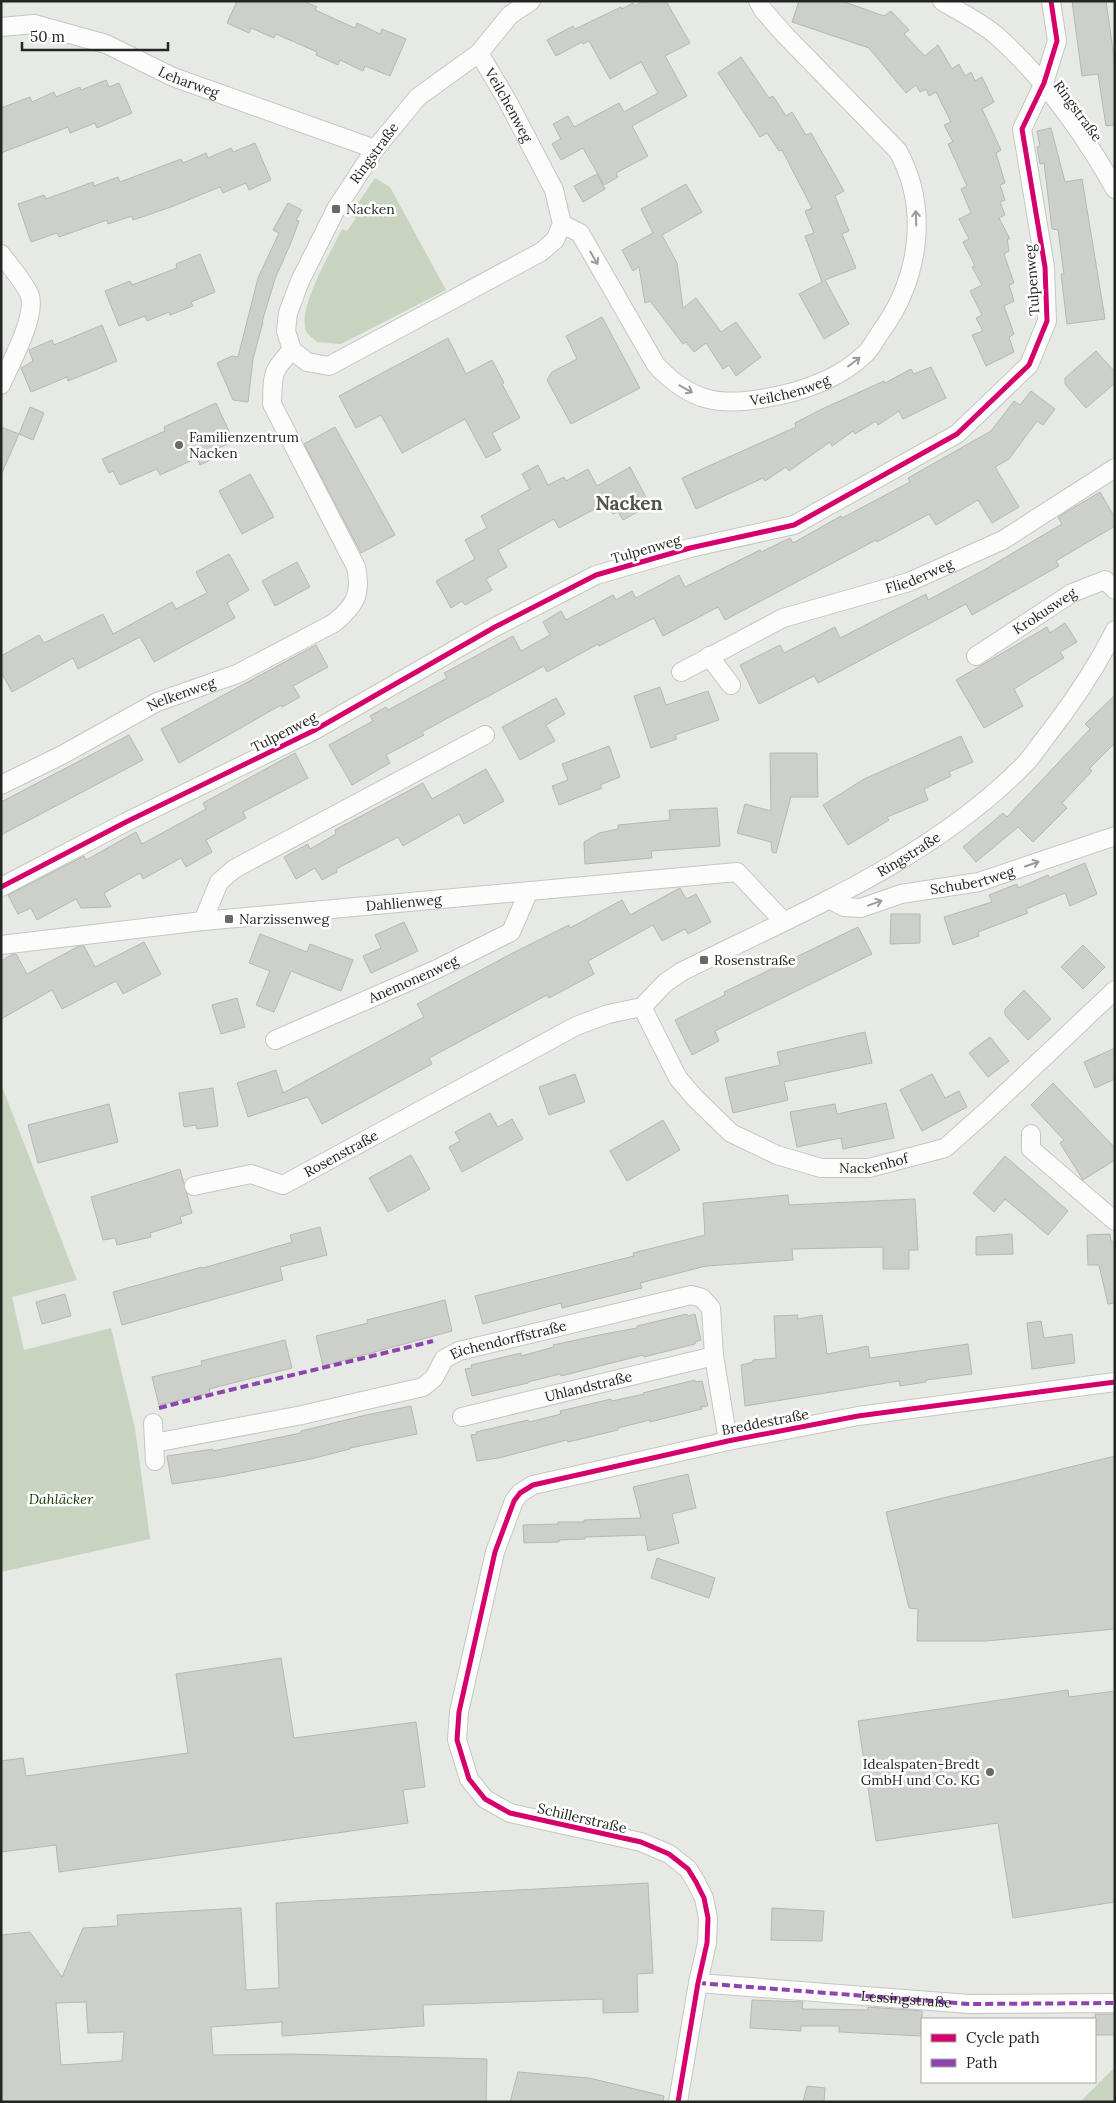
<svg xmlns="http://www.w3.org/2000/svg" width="1116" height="2103" viewBox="0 0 1116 2103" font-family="Lora,serif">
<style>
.green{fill:#c8d4c0}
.building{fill:#cccfca;stroke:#b6b8b4;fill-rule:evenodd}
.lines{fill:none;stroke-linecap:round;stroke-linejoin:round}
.street-casing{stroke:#c5c7c3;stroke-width:20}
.street{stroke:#fbfcfb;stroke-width:18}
.quiet{stroke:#8e44ad;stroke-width:4;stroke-dasharray:8 4;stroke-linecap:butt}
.cycleway-casing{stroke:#fff;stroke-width:8}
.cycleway{stroke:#d6006c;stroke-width:5}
.oneway{stroke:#9a9c99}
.poi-dot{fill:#676a66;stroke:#fff;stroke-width:2}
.labels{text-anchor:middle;stroke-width:5;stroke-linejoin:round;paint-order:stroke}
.street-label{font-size:14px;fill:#232622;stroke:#fff}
.poi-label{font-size:14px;fill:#232622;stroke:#fff;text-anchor:start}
.park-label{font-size:14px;font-style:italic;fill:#1a3700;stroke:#fff}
.district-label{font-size:19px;font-weight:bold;fill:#4f554c;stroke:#fff}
</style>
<rect width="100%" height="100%" fill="#e6e9e4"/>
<path class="green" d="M375,178L390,187L446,290L341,344L317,342C314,339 308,335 306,331C297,308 332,250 342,229L347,231L356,218L350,215Z
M1,1084L77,1280L12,1297L24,1350L111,1328L135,1428L150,1539L1,1572Z
M1115,2067V2102H1080Z"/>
<path class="building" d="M237,1H304L317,7L315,10L355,28L357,23L380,34L382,29L406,39L390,76L365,66L363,71L340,60L338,65L316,55L317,52L276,34L274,38L251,28L249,33L227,23Z
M643,1H666L690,43L665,56L687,96L632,126L648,156L616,173L618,177L604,185L583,148L561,160L552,144L561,139L553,124L568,116L574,127L619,103L624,112L658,93L641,62L610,79L589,41L583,44L582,42L556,56L547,40L573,26L575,29L621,7L622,9L633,3L635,6Z
M799,1H842L884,16L891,11L909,30L904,34L925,56L938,45L952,69L959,64L965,76L971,72L975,81L982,77L994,102L982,109L1001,150L996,153L1005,183L1000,185L1005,200L1000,202L1005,215L999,218L1010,239H1007L1009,251L1004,254L1014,283L1009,285L1014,301L1004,306L1014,334L1009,337L1014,352L986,366L972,335L983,331L976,318L982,315L970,291L982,285L972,267L975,266L963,242L969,239L959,219L971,213L961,189L967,186L948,144L953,142L944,125L951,122L936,92L929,96L926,89L920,92L916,85L906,93L869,48L792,22Z
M1072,1H1106L1115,64V125L1106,126L1098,74L1082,76Z
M741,57L769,98L773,96L786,116L792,112L806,135L811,133L844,191L835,196L849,231L842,234L856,268L825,280L849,324L824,339L799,294L822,282L805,236L814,233L805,211L812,208L782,150L779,151L767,133L760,137L718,73Z
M106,80L109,87L119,83L132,113L97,128L95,123L70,133L68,127L1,153V108L30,97L32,102L54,92L56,97L80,87L81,90Z
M1051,128L1065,182L1082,179L1105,319L1067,324L1061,274H1064L1060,245L1058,230L1052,229L1044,163L1040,164L1037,147L1040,146L1037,131Z
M255,143L271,180L249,190L246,183L223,193L220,187L171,207L133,220L132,216L108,224L107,220L59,237L57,233L31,242L18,204L44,195L46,199L93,182L94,186L118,177L120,182L181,159L183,163L206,153L208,158L231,148L233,152Z
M597,174L605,189L583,202L574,186Z
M686,184L702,212L662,235L677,263L683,308L696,298L721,332L736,322L761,357L736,376L729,365L723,369L706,343L694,352L686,342L683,344L650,301L645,303L639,267L633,271L622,250L653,233L641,209Z
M288,203L302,210L296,220L299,221L292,240L275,279L262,322H263L253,359L248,402L233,400L217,363L232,356L238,357L258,278L279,233L273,230Z
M200,254L215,292L191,302L193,306L170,315L169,312L147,321L145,316L119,326L105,291L130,281L132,285L177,268L176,264Z
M602,317L640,388L571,424L547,380L552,372L577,359L566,336Z
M102,325L117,361L68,381L67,377L31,392L21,368L33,361L29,350L52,340L54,345Z
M448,338L466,374L492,360L504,383L502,384L520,418L492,433L501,450L486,458L465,419L402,453L381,415L356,428L339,396Z
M1096,351L1115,372V383L1086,408L1065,384V378Z
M931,367L946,398L903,419L899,411L878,425L876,421L855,434L853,431L832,446L830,442L789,471L786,467L765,481L763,478L696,509L682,478L796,427L795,423L822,409L884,381L885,383L911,369L914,374Z
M1031,391L1055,409L1043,425L1037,421L1009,459L995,467L1019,507L992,523L978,500L936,525L929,514L877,542L876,540L725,620L718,607L663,636L654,618L599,646L598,644L547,672L544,666L422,732L424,735L386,755L390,763L352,785L329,745L373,721L370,716L386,707L388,710L447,678L444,673L513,636L521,651L550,635L543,622L561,611L566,620L613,595L616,600L632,591L636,598L679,575L685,587L760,550L761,552L790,538L793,543L841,516L842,518L910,482L908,478L991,431L1014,401L1020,405Z
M216,403L234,442L218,448L221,455L200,465L197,458L160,475L157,469L120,485L113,471L109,473L102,459L165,431L164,427Z
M30,407L44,413L33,440L19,434Z
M1,427L19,434L1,475Z
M335,427L395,535L361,553L304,444Z
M538,465L548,485L564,477L566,481L588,469L597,486L630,467L650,505L623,520L618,512L613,514L606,503L559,528L554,519L498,550L507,567L486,579L492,590L465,605L462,601L451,608L436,581L475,559L465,540L487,528L481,516L530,489L522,474Z
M250,474L274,517L242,534L219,491Z
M1100,492L1115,518V526L1056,561L1059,566L972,615L966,604L818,683L814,676L759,704L740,665L780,645L784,653L835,627L840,638L926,594L928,600L984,570L1062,524L1058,517Z
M229,554L249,590L227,603L235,618L154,662L140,637L78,669L73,658L12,692L1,672V656L39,635L44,643L103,614L113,634L172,602L176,609L207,593L196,572Z
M297,562L310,587L275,606L262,581Z
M1065,623L1077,642L1060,652L1064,658L1014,689L1023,706L984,728L956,680L1047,627L1050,633Z
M316,645L328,667L293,686L300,697L282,707L281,705L179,763L161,729Z
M660,687L666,705L708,691L719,720L675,735L677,739L651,748L634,696Z
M1115,695V743L1089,769L1092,771L1062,803L1067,808L1033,842L1018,827L976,862L963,847L1003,813L1007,817L1090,729L1085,724Z
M556,698L565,714L546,725L555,741L520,760L502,727Z
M129,735L143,760L1,835V802Z
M961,736L973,762L949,772L951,776L924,789L928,800L887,817L889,820L848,845L823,805L864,779Z
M609,746L620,777L600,785L602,788L559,805L552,786L568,780L562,764Z
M295,753L308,778L243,812L246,818L206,840L212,852L186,867L181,858L143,879L140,873L104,893L111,907L81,908L76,899L37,920L31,908L18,914L8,895L84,856L86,860L136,832L142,844L206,809L203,803Z
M770,753H817L818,797H791L776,853L772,852L771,842L737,833L745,804L771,811Z
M486,769L504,801L464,824L459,814L403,846L398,837L336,869L337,872L322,880L315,868L296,879L284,857L308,844L310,849L336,834L335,830L423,783L432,799Z
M717,808L720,846L651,851L652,858L585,864L584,842L599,833L618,829V825L670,820L669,810Z
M1085,863L1097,894L1070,906L1065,893L1026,909L1028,913L978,932L979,936L953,945L944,917L992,902L989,895L1017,884L1018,888L1048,875L1049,878Z
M680,888L686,899L696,894L711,922L688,934L685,929L662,941L653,925L588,961L594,974L549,998L547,995L429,1058L432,1064L322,1124L308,1097L248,1117L237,1083L276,1070L283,1093L424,1017L417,1004L509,955L569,925L570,928L622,900L630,915Z
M891,914H920V943L890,944Z
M404,922L418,951L371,973L363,956L381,948L375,935Z
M858,927L872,954L715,1031L719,1041L692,1055L675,1020L725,995L724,992Z
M260,934L307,952L310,944L353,960L341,991L291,971L274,1012L256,1005L270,971L249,963Z
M144,942L161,974L123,994L116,981L62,1009L52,990L1,1019V961L13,954H16L27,974L79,946H84L95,967Z
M1083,945L1105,967L1083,989L1061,967Z
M1024,990L1051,1019L1028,1040L1005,1015V1009Z
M237,998L245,1027L221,1034L212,1005Z
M865,1032L872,1063L784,1082L788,1100L733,1113L725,1078L780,1065L777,1052Z
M990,1037L1009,1061L988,1077L969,1053Z
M1115,1048V1079L1095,1088L1084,1062Z
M575,1074L585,1102L549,1115L539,1087Z
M932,1074L945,1098L959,1091L967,1107L922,1131L900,1090Z
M1053,1083L1115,1148V1160L1083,1180L1060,1143L1064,1140L1031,1105Z
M213,1088L218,1126L197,1129L196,1125L184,1127L179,1093Z
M886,1103L894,1138L843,1149L841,1138L797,1147L790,1112L835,1104L837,1114Z
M109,1104L118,1142L38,1163L28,1125Z
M490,1113L498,1127L512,1119L523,1139L462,1172L449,1147L460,1141L455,1132Z
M663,1120L680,1150L627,1181L610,1151Z
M411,1155L430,1189L388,1212L369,1178Z
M1005,1156L1068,1211L1048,1235L1005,1199L994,1212L973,1193Z
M180,1169L192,1213L180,1217L182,1223L150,1233L151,1237L117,1245L115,1238L103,1240L91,1197Z
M788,1195L789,1205L915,1199L918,1250H909V1269H883V1247L792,1249L793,1260L706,1266L640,1283L642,1288L562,1308L561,1303L483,1324L475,1296L634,1256L633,1253L705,1235L703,1203Z
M320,1227L327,1255L280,1267L283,1280L122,1325L113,1292L202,1267L203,1268L292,1242L290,1235Z
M1012,1234L1013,1254L976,1255V1237Z
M1110,1234L1111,1242H1115V1303L1108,1304L1099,1265H1088L1087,1235Z
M65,1294L71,1316L42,1324L36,1302Z
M445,1300L452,1331L323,1366L316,1336L368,1323L367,1320Z
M687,1314L688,1316L695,1314L701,1340L695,1342V1344L644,1357L643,1355L561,1376L560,1374L528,1382V1383L472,1396L465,1369L472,1368L471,1365L521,1353V1356L554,1347L553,1345L604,1334L637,1328V1326Z
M798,1315L797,1319L822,1315L827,1354L868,1346L870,1358L968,1344L972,1374L926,1380V1382L900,1386L899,1381L745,1406L741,1365L753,1362V1360L776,1358L774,1316Z
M1041,1321L1044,1338L1072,1334L1075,1363L1032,1369L1027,1323Z
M285,1340L292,1368L209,1389L210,1393L159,1405L152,1377L202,1365L201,1361Z
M695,1380V1382L702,1381L708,1406L701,1407L702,1409L650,1422V1420L618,1428V1430L568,1442L567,1440L499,1458L477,1461L471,1435L477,1434L476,1432L528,1420L529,1422L561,1414L560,1411L611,1399L612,1401L644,1394L643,1393Z
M411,1406L417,1434L350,1448V1449L311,1459L220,1477L172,1484L167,1456L213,1449V1451L301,1433V1431L366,1415Z
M1115,1456V1629L986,1641H917L918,1609L909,1608L886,1512Z
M688,1474L696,1508L672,1514L679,1543L648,1551L645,1535L585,1537V1539L559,1540V1542L524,1543L523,1525L558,1524V1522H584V1520L641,1518L633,1487Z
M657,1558L715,1578L709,1598L651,1578Z
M281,1658L294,1738L416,1722L425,1787L403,1790L408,1823L59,1872L56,1845L1,1852V1761L23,1758L26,1776L188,1753L176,1674Z
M1068,1690L1069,1697L1115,1691V1902L1013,1918L998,1823L876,1841L858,1721Z
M648,1883L653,1973L637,1974L638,2012L603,2013V1999L423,2005L424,2026L282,2036V2022L211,2027L213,2055L292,2054L487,2059L486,2102H1V1935L30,1932L62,1977L83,1928L118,1926L117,1915L241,1908L246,1990L279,1988L276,1903ZM86,2002L88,2033L124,2032L122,2061L61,2065L56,2003Z
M772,1908L824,1911L822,1941L771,1940Z
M752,2000L803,2002L802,2009L868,2010V2007L922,2011V2036L839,2032V2026H801V2031L750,2028Z
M1095,2014H1115V2035H1095Z
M518,2072L589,2078L664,2096L663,2102H510Z
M807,2086L825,2088L824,2102H803Z"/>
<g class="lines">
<defs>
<g id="street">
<path d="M531,1L510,15L479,53L418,97L375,149L336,209L300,281L288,313L286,331L292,350L307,362L329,366L541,252L555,240L562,224"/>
<path d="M942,1C960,12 981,22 997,36C1045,79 1083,132 1115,189"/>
<path id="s1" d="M1,27L34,24L106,44L173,77L375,149"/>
<path id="s2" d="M479,53L508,102L554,190L562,224L580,233L656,365C690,401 718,407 766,398C801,392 838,380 865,354C871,349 875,340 880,333C919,280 930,210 898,151L783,33L763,10L758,1"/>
<path d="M1,254C9,265 26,284 30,296C36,318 10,364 1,385"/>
<path d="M709,656L731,685"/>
<path id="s3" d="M976,656L1072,593L1105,580L1115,590"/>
<path id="s4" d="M681,672L783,618L909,582L1003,540L1115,468"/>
<path id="s5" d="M1,785L62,755L157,702L237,674L334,623C355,606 362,594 356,567L272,404C273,374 271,372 292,350"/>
<path d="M1,887L126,822L313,731L495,627L596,575L690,548L794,525L957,434L1029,365L1047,321L1045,267L1022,129L1044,83L1057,41L1051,1"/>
<path id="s6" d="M829,899L844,907L861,908L901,894L979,882L1115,836"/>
<path d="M203,921L219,882L234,869L485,735"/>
<path id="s7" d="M1,945L203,921L737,872L784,922"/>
<path id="s8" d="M642,1007L665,983L681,972C800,912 928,862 1024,765C1032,757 1038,747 1045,738C1071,705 1096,668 1115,630"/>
<path id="s9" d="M642,1007L678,1078L695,1098L731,1133L777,1155L821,1168H869L945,1148L989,1109L1115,990"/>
<path id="s10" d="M275,1040L435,970L511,932L528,893"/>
<path d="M1031,1134V1149L1115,1221"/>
<path id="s11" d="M194,1186L251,1174L283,1185L576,1026L608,1014L642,1007"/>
<path id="s12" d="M462,1417L714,1356"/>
<path d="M153,1423L155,1461"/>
<path id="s13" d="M154,1443L302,1415L423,1387L434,1378L444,1359L459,1351L691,1295L702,1298L711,1308L714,1356L728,1441"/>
<path id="s14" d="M698,1983L969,2004L1115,2003"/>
<path d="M678,2102L698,1983L707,1943L708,1918L704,1898L696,1882L688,1869L669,1854L641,1842L510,1813L485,1799L469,1779L457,1740L459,1712L495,1552L514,1501L520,1493L533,1485L728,1441L858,1416L1115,1382"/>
</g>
</defs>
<use href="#street" class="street-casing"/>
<use href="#street" class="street"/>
<path class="quiet" d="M159,1408C250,1384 342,1364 433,1341
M698,1983L969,2004L1115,2003"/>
<defs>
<path id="cycleway" d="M1,887L126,822L313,731L495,627L596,575L690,548L794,525L957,434L1029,365L1047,321L1045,267L1022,129L1044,83L1057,41L1051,1
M678,2102L698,1983L707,1943L708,1918L704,1898L696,1882L688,1869L669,1854L641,1842L510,1813L485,1799L469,1779L457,1740L459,1712L495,1552L514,1501L520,1493L533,1485L728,1441L858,1416L1115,1382"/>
</defs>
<use href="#cycleway" class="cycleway-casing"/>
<use href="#cycleway" class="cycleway"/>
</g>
<defs><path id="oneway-shaft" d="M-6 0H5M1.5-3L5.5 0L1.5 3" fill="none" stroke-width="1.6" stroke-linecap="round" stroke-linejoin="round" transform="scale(1.25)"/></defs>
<g class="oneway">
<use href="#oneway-shaft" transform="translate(916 218) rotate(-92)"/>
<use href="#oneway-shaft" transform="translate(594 258) rotate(60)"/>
<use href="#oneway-shaft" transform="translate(854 362) rotate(-37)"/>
<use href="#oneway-shaft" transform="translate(686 389) rotate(29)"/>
<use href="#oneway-shaft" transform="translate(1032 864) rotate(-19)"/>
<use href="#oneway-shaft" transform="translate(875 903) rotate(-20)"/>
</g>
<g class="poi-dot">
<rect x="331" y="204" width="10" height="10" rx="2.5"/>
<circle cx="179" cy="445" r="5"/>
<rect x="224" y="914" width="10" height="10" rx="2.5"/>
<rect x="699" y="955" width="10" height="10" rx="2.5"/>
<circle cx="990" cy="1772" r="5"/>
</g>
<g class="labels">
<g class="street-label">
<text dy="5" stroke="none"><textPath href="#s1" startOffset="199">Leharweg</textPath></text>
<text dy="5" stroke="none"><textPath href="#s2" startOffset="60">Veilchenweg</textPath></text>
<text transform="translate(1078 111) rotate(54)" y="5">Ringstraße</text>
<text transform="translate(374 153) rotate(-54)" y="5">Ringstraße</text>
<text transform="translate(1032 280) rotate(-94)" y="5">Tulpenweg</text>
<text dy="5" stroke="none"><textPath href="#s2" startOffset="510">Veilchenweg</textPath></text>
<text transform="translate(646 549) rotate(-16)" y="5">Tulpenweg</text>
<text dy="5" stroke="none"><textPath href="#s4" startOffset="258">Fliederweg</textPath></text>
<text dy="5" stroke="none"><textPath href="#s3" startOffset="82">Krokusweg</textPath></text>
<text dy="5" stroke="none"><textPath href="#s5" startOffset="202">Nelkenweg</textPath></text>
<text transform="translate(284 732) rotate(-27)" y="5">Tulpenweg</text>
<text dy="5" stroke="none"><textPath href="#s8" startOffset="309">Ringstraße</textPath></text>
<text dy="5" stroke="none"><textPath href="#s6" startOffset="149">Schubertweg</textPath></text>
<text dy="5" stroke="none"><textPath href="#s7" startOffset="405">Dahlienweg</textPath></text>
<text dy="5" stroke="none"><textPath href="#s10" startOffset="151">Anemonenweg</textPath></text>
<text dy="5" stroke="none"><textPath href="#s11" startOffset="158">Rosenstraße</textPath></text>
<text dy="5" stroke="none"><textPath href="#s9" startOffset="306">Nackenhof</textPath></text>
<text dy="5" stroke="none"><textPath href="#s13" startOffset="378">Eichendorffstraße</textPath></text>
<text dy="5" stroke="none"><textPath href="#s12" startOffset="130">Uhlandstraße</textPath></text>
<text transform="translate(765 1422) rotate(-11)" y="5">Breddestraße</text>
<text transform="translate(582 1818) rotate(13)" y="5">Schillerstraße</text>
<text dy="5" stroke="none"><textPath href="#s14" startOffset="209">Lessingstraße</textPath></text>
</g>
<g class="poi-label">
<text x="346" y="214">Nacken</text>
<text x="189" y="442">Familienzentrum<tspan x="189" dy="16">Nacken</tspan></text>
<text x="239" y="924">Narzissenweg</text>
<text x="714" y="965">Rosenstraße</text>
<text x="980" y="1769" text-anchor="end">Idealspaten-Bredt<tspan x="980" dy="16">GmbH und Co. KG</tspan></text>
</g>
<g class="park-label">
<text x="61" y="1504">Dahläcker</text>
</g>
<g class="district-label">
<text x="629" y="510">Nacken</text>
</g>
</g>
<rect width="1116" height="2103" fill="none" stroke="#232622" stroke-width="5"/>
<rect x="921" y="2018" width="175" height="65" fill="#ffffff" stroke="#a7a8a7"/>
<rect x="931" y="2034" width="25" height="8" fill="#d6006c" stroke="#a7a8a7"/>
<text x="966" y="2043" font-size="15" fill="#232622">Cycle path</text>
<rect x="931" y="2059" width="25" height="8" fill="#8e44ad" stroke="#a7a8a7"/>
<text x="966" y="2068" font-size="15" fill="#232622">Path</text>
<path d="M22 42v8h146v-8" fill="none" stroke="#232622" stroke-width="2.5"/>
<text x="30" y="42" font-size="15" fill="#232622" stroke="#ffffff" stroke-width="4" paint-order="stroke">50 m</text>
</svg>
